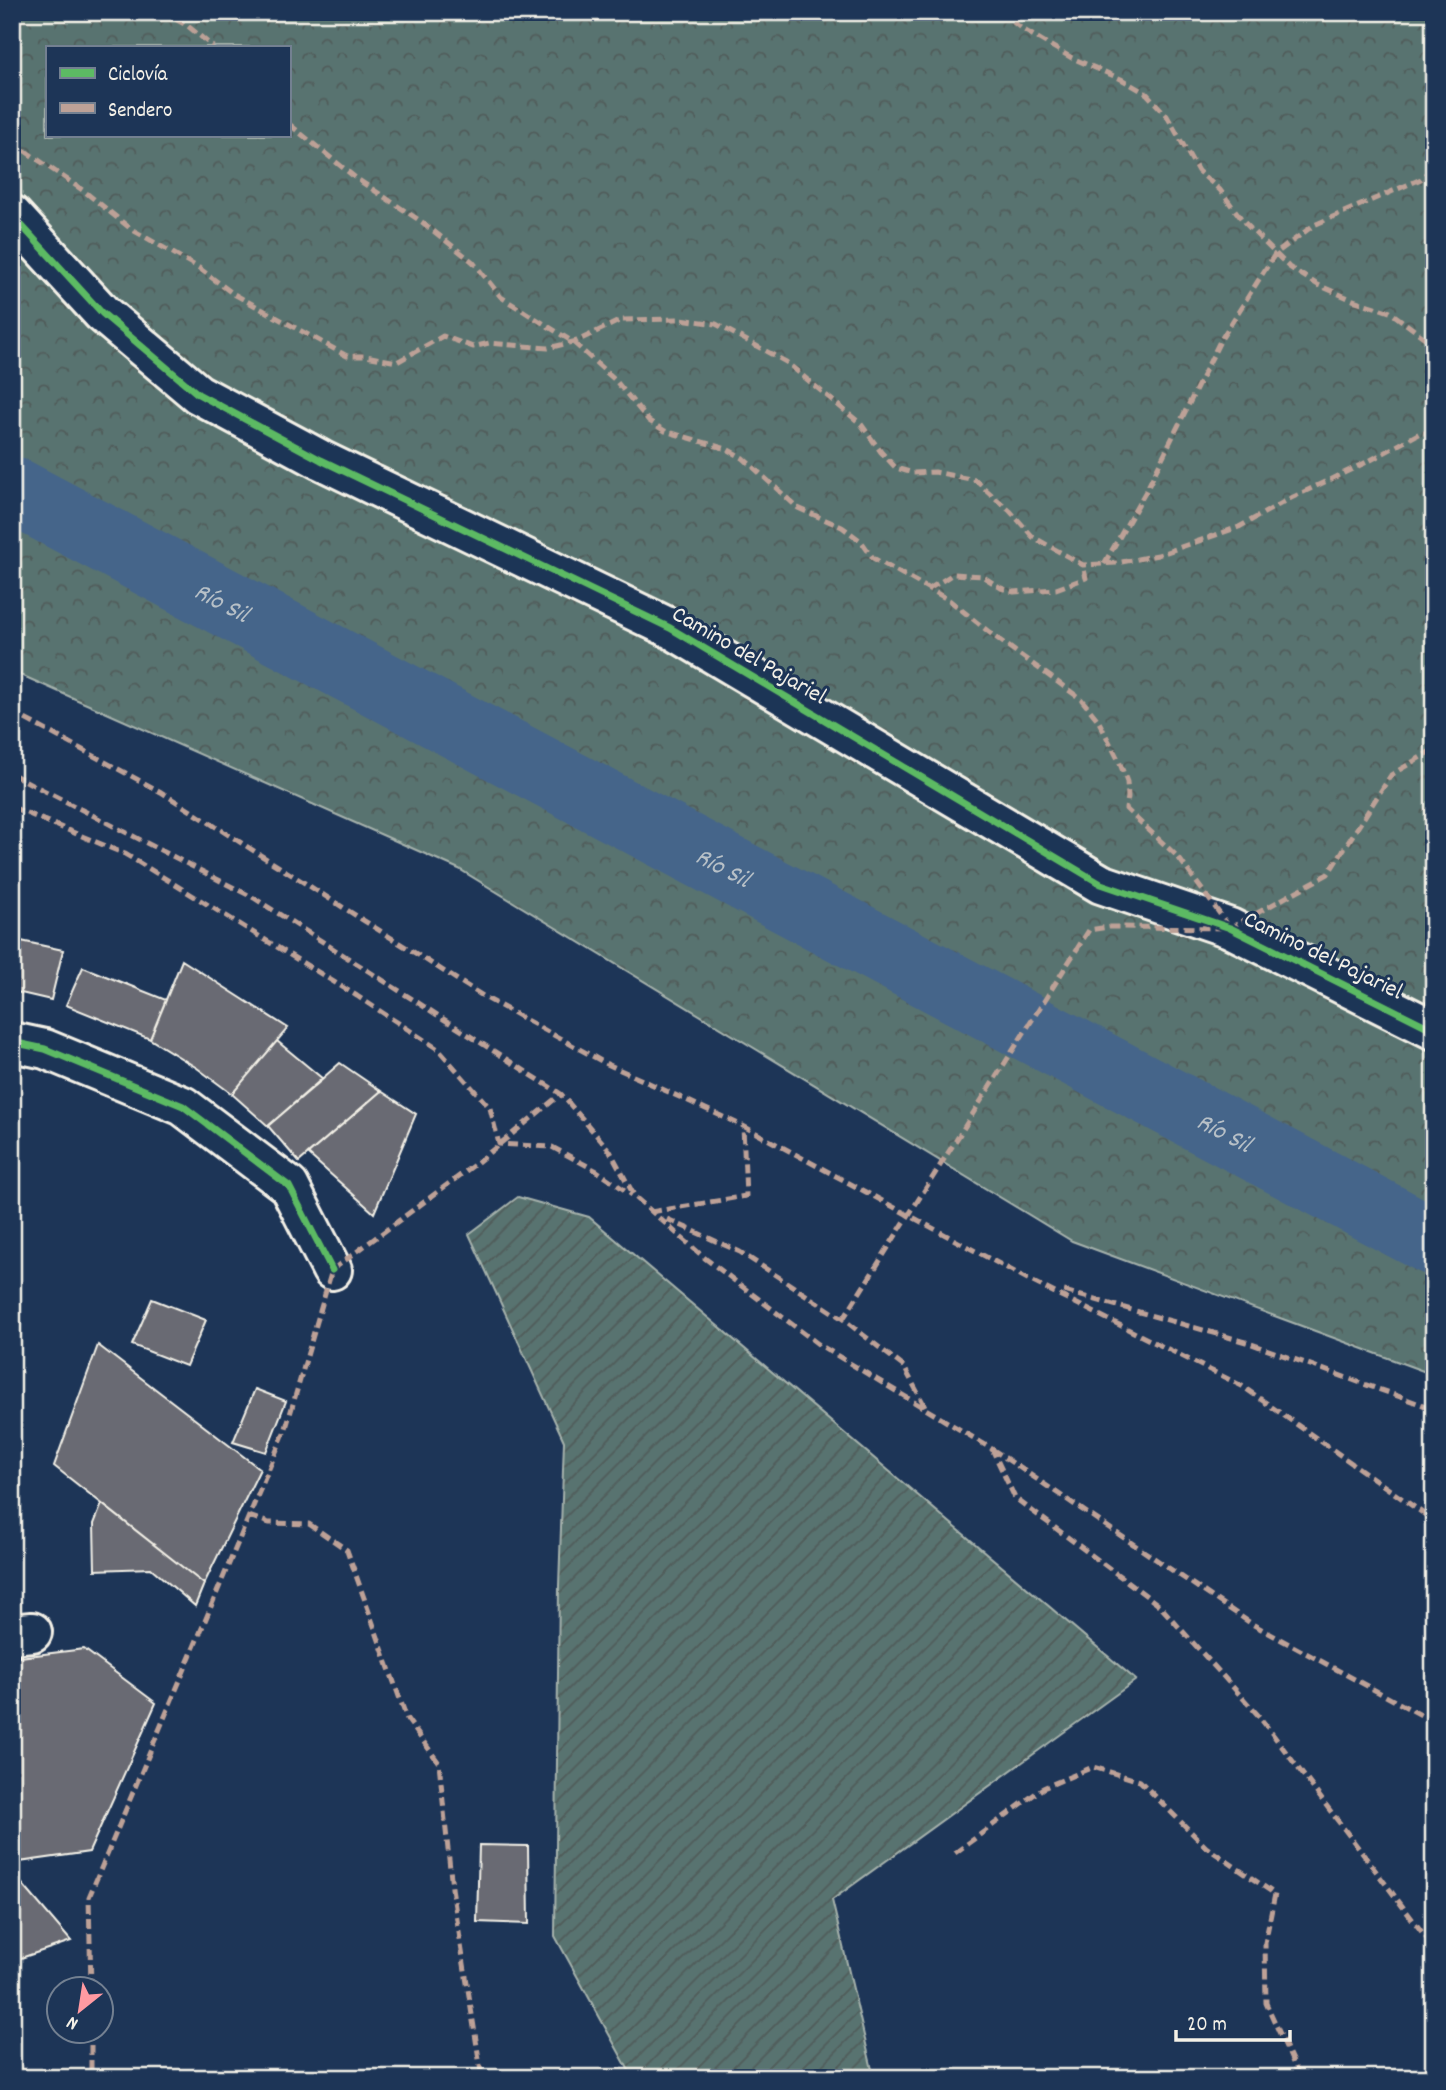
<svg xmlns="http://www.w3.org/2000/svg" width="1446" height="2090" viewBox="0 0 1446 2090" font-family="Dekko,sans-serif">
<style>
.forest{fill:url(#forest-crowns);stroke:#a6b2ac;stroke-width:2;fill-rule:evenodd}
.garden{fill:url(#garden-furrows);stroke:#a6b2ac;stroke-width:2}
.lines{fill:none;stroke-linecap:round;stroke-linejoin:round}
.river{stroke:#45658a;stroke-width:68}
.building{fill:#696b73;stroke:#f4f1e8;stroke-width:2}
.minor-casing{stroke:#f4f1e8;stroke-width:44}
.minor{stroke:#1d3557;stroke-width:38}
.quiet{stroke:#bda197;stroke-width:5;stroke-dasharray:10 5;stroke-linecap:butt}
.cycleway-casing{stroke:#1d3557;stroke-width:11}
.cycleway{stroke:#5cba63;stroke-width:7}
.labels{text-anchor:middle;stroke-width:6;stroke-linejoin:round;paint-order:stroke}
.street-label{font-size:24px;fill:#f4f1e8;stroke:#1d3557}
.water-label{font-size:26px;font-style:italic;fill:#b7c0c7;stroke:#1d3557}
</style>
<defs>
<pattern id="forest-crowns" width="20" height="18" patternUnits="userSpaceOnUse" patternTransform="scale(1.75)"><rect width="20" height="18" fill="#587370"/><path d="M2 6a3 3 0 1 1 6 0M12 15a3 3 0 1 1 6 0" fill="none" stroke="#505b59"/></pattern>
<pattern id="garden-furrows" width="10" height="10" patternUnits="userSpaceOnUse" patternTransform="scale(1.75)"><rect width="10" height="10" fill="#587370"/><path d="M-1 1l2-2M0 10L10 0M9 11l2-2" fill="none" stroke="#505b59"/></pattern>
</defs>
<rect width="100%" height="100%" fill="#1d3557"/>
<filter id="ink" filterUnits="userSpaceOnUse"><feTurbulence type="fractalNoise" baseFrequency=".0143" numOctaves="2"/><feDisplacementMap in="SourceGraphic" scale="14" xChannelSelector="R" yChannelSelector="G"/><feConvolveMatrix kernelMatrix="1 2 1 2 8 2 1 2 1" color-interpolation-filters="sRGB"/></filter>
<g filter="url(#ink)">
<path class="forest" d="M12,12H1434V1375L1072,1241L459,869L12,671ZM47,47H289V135H47Z"/>
<path class="garden" d="M518,1197L589,1217L1136,1680L832,1900L874,2078H633L555,1936L559,1586L564,1441L469,1234Z"/>
<g class="lines">
<path class="river" id="s1" d="M12,490L1434,1242"/>
</g>
<path class="building" d="M12,939L63,950L51,1000L12,991Z
M182,960L288,1028L232,1094L197,1068L150,1039Z
M83,967L166,1000L150,1039L66,1005Z
M277,1041L323,1079L268,1126L232,1094Z
M340,1063L381,1091L299,1162L268,1126Z
M381,1091L416,1114L374,1213L308,1154Z
M152,1299L206,1320L186,1366L132,1345Z
M98,1345L260,1469L204,1584L54,1466Z
M255,1389L286,1401L266,1452L233,1442Z
M102,1504L204,1584L195,1606L151,1568L95,1570L94,1524Z
M84,1649L156,1703L89,1852L12,1863V1658Z
M479,1845L528,1846L529,1924L477,1922Z
M12,1872L71,1941L12,1961Z"/>
<g class="lines">
<defs>
<path id="minor" d="M12,215L102,313L198,394L321,460L670,628L1101,884L1230,928L1434,1030
M12,1042L45,1049L183,1106L289,1186L332,1270
M12,1634L32,1632"/>
</defs>
<use href="#minor" class="minor-casing"/>
<use href="#minor" class="minor"/>
<path class="quiet" d="M162,12L188,26L213,47
M1001,12L1022,29L1072,58L1121,79L1147,94L1167,116L1198,171L1220,190L1244,222L1289,267L1318,285L1353,300L1390,312L1434,345
M289,124L357,179L422,222L473,262L501,297L573,342L616,381L649,421L665,431L727,449L743,458L798,508L842,527L861,541L873,558L949,600L994,636L1081,699L1098,720L1119,761L1127,782L1128,797L1126,809L1178,857L1228,925
M12,142L84,191L131,229L199,268L232,293L347,356H366L397,362L443,336L473,347L489,343L548,348L577,341L621,320L681,319L716,324L786,362L861,424L881,452L896,468L913,473L935,472L975,480L1010,511L1033,537L1083,565L1117,563L1158,555L1239,527L1291,498L1369,461L1420,433H1434
M1104,564L1146,491L1220,341L1275,254L1314,225L1421,179L1434,165
M929,589L953,574L982,576L1001,588L1014,592L1056,589L1086,578L1083,565
M12,712L161,792L486,998L605,1063L743,1126L1033,1282L1242,1386L1434,1521
M12,774L254,898L561,1094L610,1151L635,1197L706,1259L818,1344L992,1449L1015,1498L1160,1606L1258,1715L1434,1948
M12,807L125,854L357,996L438,1049L490,1108L499,1144L552,1147L597,1171L632,1195
M651,1212L746,1196L743,1126
M667,1219L740,1252L843,1319L904,1367L927,1410
M1064,1291L1246,1342L1434,1409
M843,1319L1089,930L1109,927L1230,928L1328,874L1391,775L1434,749
M992,1449L1252,1624L1434,1722
M249,1516L269,1523L309,1524L347,1550L407,1719L439,1763L452,1888L482,2078
M1434,1586V1592
M955,1853L1043,1788L1093,1767L1140,1781L1206,1847L1275,1894L1265,1943L1266,2003L1300,2078
M91,1988L89,1897L286,1428L332,1270L474,1165L561,1094
M91,2030V2078"/>
<defs>
<path id="cycleway" d="M12,215L102,313L198,394L321,460L670,628L1101,884L1230,928L1434,1030
M12,1042L45,1049L183,1106L289,1186L332,1270"/>
</defs>
<use href="#cycleway" class="cycleway-casing"/>
<use href="#cycleway" class="cycleway"/>
</g>
</g>
<g class="labels">
<g class="street-label">
<text transform="translate(750 654) rotate(30)" y="8">Camino del Pajariel</text>
<text transform="translate(1324 954) rotate(26)" y="8">Camino del Pajariel</text>
</g>
<g class="water-label">
<text dy="9" stroke="none"><textPath href="#s1" startOffset="238">Río Sil</textPath></text>
<text dy="9" stroke="none"><textPath href="#s1" startOffset="805">Río Sil</textPath></text>
<text dy="9" stroke="none"><textPath href="#s1" startOffset="1372">Río Sil</textPath></text>
</g>
</g>
<rect width="1446" height="2090" fill="none" stroke="#1d3557" stroke-width="42"/>
<rect x="21" y="21" width="1404" height="2048" fill="none" stroke="#f4f1e8" stroke-width="2.5" filter="url(#ink)"/>
<rect x="46" y="46" width="245" height="91" fill="#1d3557" stroke="#738091" stroke-width="2"/>
<rect x="60" y="68" width="35" height="10" fill="#5cba63" stroke="#738091" stroke-width="2"/>
<text x="108" y="80" font-size="21" fill="#f4f1e8">Ciclovía</text>
<rect x="60" y="103" width="35" height="10" fill="#bda197" stroke="#738091" stroke-width="2"/>
<text x="108" y="116" font-size="21" fill="#f4f1e8">Sendero</text>
<g transform="translate(80 2010) rotate(210)"><circle r="33" fill="#1d3557" stroke="#738091" stroke-width="2"/>
<path d="M0-5L12 26L0 18L-12 26Z" fill="#ff9aa2"/>
<text y="-10" font-size="19" font-weight="bold" text-anchor="middle" fill="#f4f1e8">N</text>
</g>
<path d="M1176 2030v10h114v-10" fill="none" stroke="#f4f1e8" stroke-width="3.5"/>
<text x="1187" y="2030" font-size="21" fill="#f4f1e8" stroke="#1d3557" stroke-width="5" paint-order="stroke">20 m</text>
</svg>
